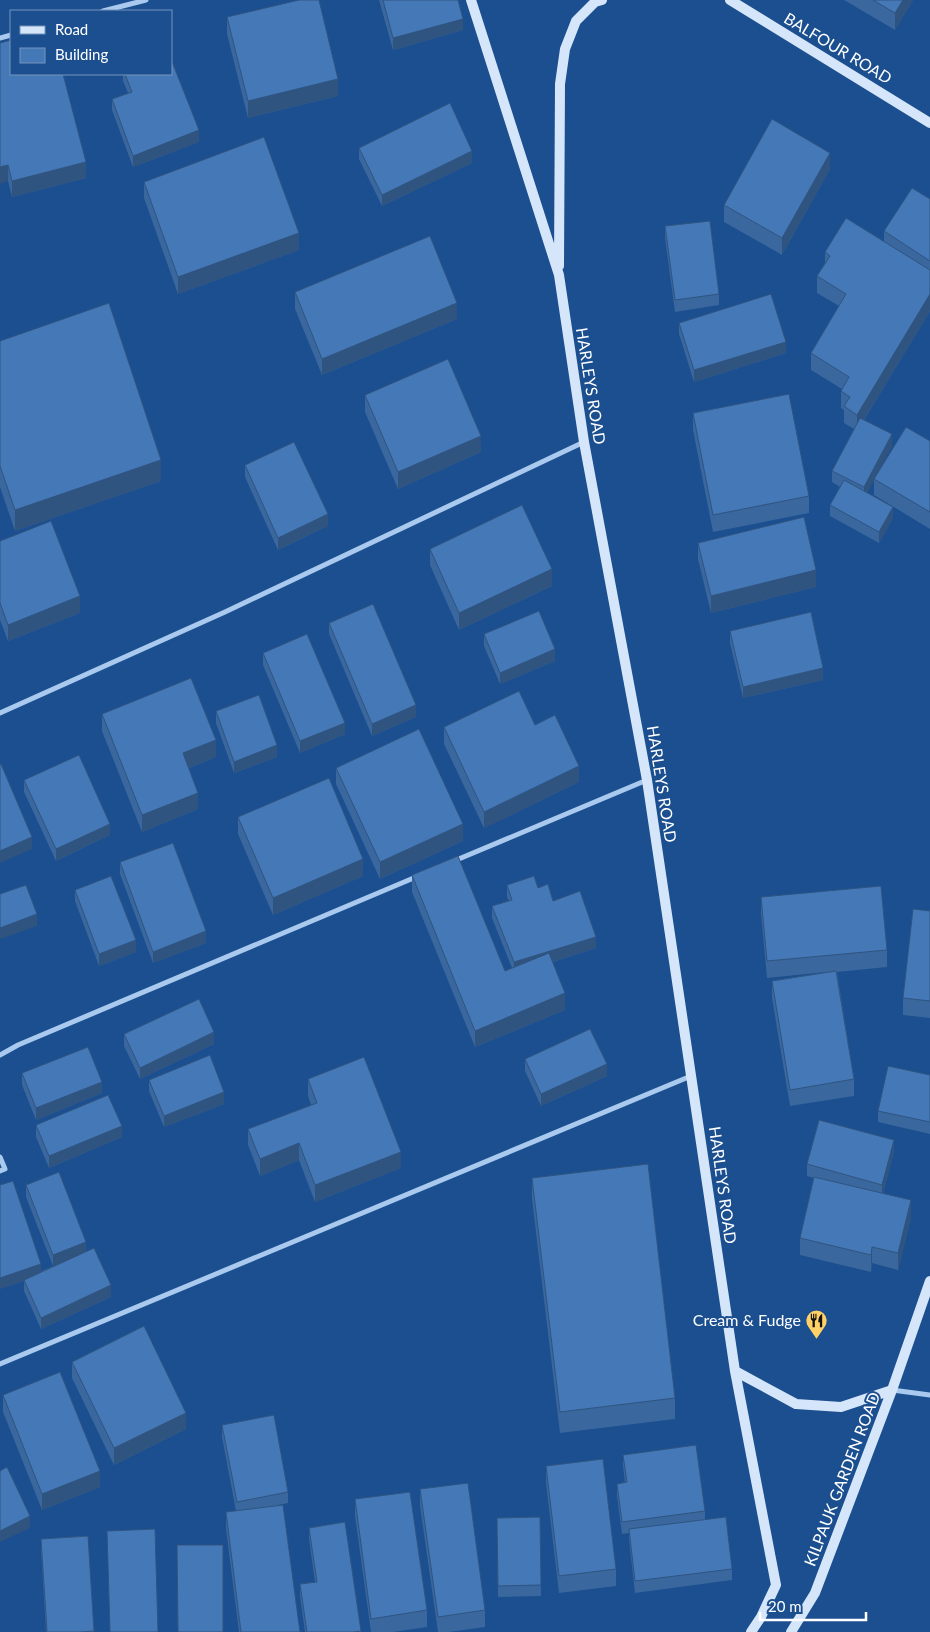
<svg xmlns="http://www.w3.org/2000/svg" width="930" height="1632" viewBox="0 0 930 1632" font-family="Lato,sans-serif">
<style>
.lines{fill:none;stroke-linecap:round;stroke-linejoin:round}
.minor{stroke:#a9c9ee;stroke-width:5}
.secondary{stroke:#d6e6fa;stroke-width:10}
.wall{fill:#3a679d}
.shaded-wall{fill:#305480}
.building{fill:#4478b7;stroke:#305480}
.labels{text-anchor:middle;stroke-width:4;stroke-linejoin:round;paint-order:stroke}
.street-label{font-size:16px;fill:#fff;stroke:#1b4f8f}
.poi-label{font-size:16px;fill:#fff;stroke:#1b4f8f;text-anchor:end}
</style>
<rect width="100%" height="100%" fill="#1b4f8f"/>
<g class="lines">
<path class="minor" d="M103,11L146,0
M0,38L11,35
M0,713L225,612L584,442
M454,861L647,780
M0,1055L18,1045L416,877
M0,1157L5,1169L0,1171
M0,1364L691,1076
M892,1390L930,1395"/>
<path class="secondary" d="M471,0L559,275L584,442L647,780L735,1371L776,1585L761,1617L751,1632
M730,0L930,123
M559,266L560,84L565,49L576,21L595,2L602,0
M735,1371L796,1404L841,1407L892,1390
M791,1632L815,1593L892,1390L930,1281"/>
</g>
<path class="wall" d="M379,0H458L463,30L393,50Z
M844,0H913L895,30Z
M227,17L338,96L248,118L227,34Z
M0,43L86,178L12,197L8,181Z
M123,74H171L199,142L133,167L112,110V99L128,93L123,81Z
M359,148L472,163L382,206L359,159Z
M830,169L782,255L724,222V205Z
M144,182L299,250L178,294L144,198Z
M930,199V311L864,420L892,446L875,477L930,441V529L874,495V479L867,493L893,518L879,543L830,516V505L840,487L832,482V471L854,429L844,423V410L841,408V391L842,389L811,370V353L839,306L817,293V276L825,263V252L884,241V231Z
M665,226L719,294V305L675,312L665,238Z
M295,292L457,319L322,375L295,309Z
M679,323L786,353L694,382L679,334Z
M0,341L161,481L15,531L0,487Z
M365,395L481,452L398,489L365,412Z
M693,413L809,496V513L713,532L693,430Z
M245,465L328,526L278,550L245,477Z
M0,541L80,613L8,641L0,620Z
M698,543L816,587L711,613L698,559Z
M430,549L552,586L459,630L430,565Z
M329,623L416,717L372,736L329,634Z
M730,631L823,680L743,698L730,643Z
M484,634L555,661L500,684L484,646Z
M263,653L345,734L300,753L263,665Z
M216,711L277,757L234,773L216,723Z
M102,714L216,757L189,768L198,809L142,832L102,731Z
M535,725L579,782L484,828L444,744V727Z
M336,768L463,841L380,879L336,784Z
M24,780L110,835L56,861L24,792Z
M238,817L363,876L273,915L238,834Z
M120,862L206,943L153,963L120,874Z
M412,875L505,971L512,968L492,918V906L509,901L507,897V885L538,888L553,901L596,948L553,962L565,1010L475,1047L412,892Z
M75,890L136,952L99,966L75,901Z
M761,897L887,950V967L837,972L854,1079V1096L790,1106L772,998V981L826,972L767,978L761,914Z
M930,911V1018L903,1015V998Z
M124,1034L214,1044L140,1079L124,1046Z
M525,1059L607,1076L541,1106L525,1071Z
M22,1073L102,1093L36,1120L22,1085Z
M930,1075V1134L878,1122V1111Z
M308,1079L401,1168L315,1202L299,1160L260,1176L248,1145V1129L311,1105L308,1096Z
M149,1080L224,1104L164,1127L149,1091Z
M36,1125L122,1137L49,1168L36,1137Z
M894,1151L883,1194L911,1217L898,1270L872,1263L871,1272L800,1255V1238L814,1178L807,1176V1164Z
M532,1178L675,1398V1419L560,1433L532,1199Z
M26,1185L86,1252L111,1297L41,1329L24,1291V1281L0,1289L53,1266L26,1197Z
M72,1362L186,1429L114,1465L72,1378Z
M3,1395L100,1487L42,1510L3,1412Z
M222,1425L288,1492V1503L278,1505L300,1632H239L226,1529V1512L236,1511L222,1437Z
M623,1455L705,1511V1519L732,1569V1580L635,1593L629,1540V1533L622,1534L617,1496V1484L625,1483L623,1466Z
M546,1466L616,1569V1586L559,1593L546,1483Z
M420,1489L485,1610V1627L449,1632H438L420,1506Z
M355,1499L427,1610V1627L393,1632H371L355,1516Z
M540,1517L541,1596L498,1597L497,1518Z
M345,1522L361,1632H305L300,1596V1584L315,1582L309,1539V1528Z
M88,1536L94,1632H46L41,1550V1539Z"/>
<path class="shaded-wall" d="M903,0H913L895,30V13Z
M463,19V30L393,50V38Z
M338,79V96L248,118V101Z
M199,130V142L133,167V156Z
M472,151V163L382,206V195Z
M830,153V169L782,255V238Z
M86,162V178L12,197V181Z
M8,165V181L0,184V167Z
M299,233V250L178,294V277Z
M930,294V311L857,431V415Z
M457,303V319L322,375V359Z
M786,342V353L694,382V370Z
M892,434V446L864,499V487Z
M481,436V452L398,489V472Z
M161,460V481L15,531V510Z
M893,507V518L879,543V532Z
M328,514V526L278,550V538Z
M552,569V586L459,630V613Z
M816,570V587L711,613V596Z
M80,596V613L8,641V625Z
M555,649V661L500,684V673Z
M823,668V680L743,698V687Z
M416,705V717L372,736V724Z
M345,723V734L300,753V741Z
M216,740V757L183,770V753Z
M277,745V757L234,773V762Z
M579,766V782L484,828V812Z
M198,793V809L142,832V815Z
M110,824V835L56,861V849Z
M463,824V841L380,879V862Z
M32,837V849L0,863V851Z
M363,859V876L273,915V898Z
M37,914V926L0,939V928Z
M206,931V943L153,963V952Z
M596,937V948L514,974V962Z
M136,940V952L99,966V954Z
M565,993V1010L475,1047V1031Z
M214,1032V1044L140,1079V1068Z
M607,1064V1076L541,1106V1094Z
M102,1082V1093L36,1120V1108Z
M224,1092V1104L164,1127V1116Z
M122,1126V1137L49,1168V1156Z
M894,1140V1151L882,1197V1185Z
M299,1143V1160L260,1176V1159Z
M401,1152V1168L315,1202V1185Z
M911,1200V1217L898,1270V1253Z
M86,1242V1254L53,1266V1255Z
M872,1247V1263L871,1272V1255Z
M41,1264V1275L0,1289V1278Z
M111,1285V1297L41,1329V1318Z
M186,1413V1429L114,1465V1448Z
M100,1471V1487L42,1510V1494Z
M30,1516V1528L0,1542V1531Z"/>
<path class="building" d="M299,0H319L338,79L248,101L227,17Z
M383,0H458L463,19L393,38Z
M873,0H903L895,13Z
M11,40V74H63L86,162L12,181L8,165L0,167V43Z
M171,59L199,130L133,156L112,99L132,92L125,74H171Z
M450,103L472,151L382,195L359,148Z
M772,119L830,153L782,238L724,205Z
M264,137L299,233L178,277L144,182Z
M912,188L930,199V261L884,231Z
M846,218L930,270V294L857,415L844,406L850,397L841,391L849,377L811,353L846,294L817,276L830,256L825,252Z
M710,221L719,294L675,300L665,226Z
M430,236L457,303L322,359L295,292Z
M771,294L786,342L694,370L679,323Z
M109,303L161,460L15,510L0,466V341Z
M448,359L481,436L398,472L365,395Z
M789,394L809,496L713,515L693,413Z
M860,418L892,434L864,487L832,471Z
M906,427L930,441V512L874,479Z
M294,442L328,514L278,538L245,465Z
M844,480L893,507L879,532L830,505Z
M522,505L552,569L459,613L430,549Z
M804,517L816,570L711,596L698,543Z
M51,521L80,596L8,625L0,603V541Z
M373,604L416,705L372,724L329,623Z
M539,611L555,649L500,673L484,634Z
M811,612L823,668L743,687L730,631Z
M307,634L345,723L300,741L263,653Z
M191,678L216,740L183,753L198,793L142,815L102,714Z
M519,691L535,725L555,715L579,766L484,812L444,727Z
M259,695L277,745L234,762L216,711Z
M419,729L463,824L380,862L336,768Z
M79,755L110,824L56,849L24,780Z
M0,764H1L32,837L0,851Z
M329,778L363,859L273,898L238,817Z
M173,843L206,931L153,952L120,862Z
M458,856L505,971L549,953L565,993L475,1031L412,875Z
M111,876L136,940L99,954L75,890Z
M534,876L538,888L548,884L553,901L580,891L596,937L514,962L492,906L512,900L507,885Z
M26,885L37,914L0,928V894Z
M881,886L887,950L767,961L761,897Z
M913,909L930,911V1001L903,998Z
M836,971L854,1079L790,1090L772,981Z
M199,999L214,1032L140,1068L124,1034Z
M590,1029L607,1064L541,1094L525,1059Z
M88,1047L102,1082L36,1108L22,1073Z
M210,1055L224,1092L164,1116L149,1080Z
M364,1057L401,1152L315,1185L299,1143L260,1159L248,1129L317,1103L308,1079Z
M888,1066L930,1075V1122L878,1111Z
M108,1095L122,1126L49,1156L36,1125Z
M819,1120L894,1140L882,1185L807,1164Z
M648,1164L675,1398L560,1412L532,1178Z
M59,1172L86,1242L53,1255L26,1185Z
M814,1177L911,1200L898,1253L872,1247L871,1255L800,1238Z
M13,1181L41,1264L0,1278V1185Z
M94,1248L111,1285L41,1318L24,1280Z
M144,1326L186,1413L114,1448L72,1362Z
M60,1372L100,1471L42,1494L3,1395Z
M274,1415L288,1492L237,1502L222,1425Z
M696,1445L705,1511L622,1522L617,1484L627,1482L623,1455Z
M603,1459L616,1569L559,1576L546,1466Z
M7,1467L30,1516L0,1531V1471Z
M468,1483L485,1610L438,1617L420,1489Z
M410,1492L427,1610L371,1619L355,1499Z
M283,1505L300,1632H241L226,1512Z
M540,1517L541,1585L498,1586L497,1518Z
M726,1517L732,1569L635,1581L629,1529Z
M345,1522L361,1631L353,1632H307L300,1584L317,1582L309,1528Z
M155,1529L158,1632H110L107,1531Z
M88,1536L94,1631L80,1632H47L41,1539Z
M177,1545H223V1632H178Z"/>
<defs>
<symbol id="restaurant-pin" viewBox="-11 -11 22 30"><path d="M0 17L-7.5 6A9.5 9.5 0 1 1 7.5 6Z" fill="#ffd166" stroke="#1b4f8f"/><path d="M-5-6h1v4h1v-4h1v4h1v-4h1v5L-1.5 .5V6h-2V.5L-5-1ZM5-6V6H3V1.5H1.5Q1.5-4 5-6Z" fill="#111"/></symbol>
</defs>
<g fill-rule="evenodd">
<use href="#restaurant-pin" x="804" y="1308" width="25" height="34"/>
</g>
<g class="labels">
<g class="street-label">
<text transform="translate(838 48) rotate(31)" y="6">BALFOUR ROAD</text>
<text transform="translate(591 386) rotate(81)" y="6">HARLEYS ROAD</text>
<text transform="translate(662 784) rotate(81)" y="6">HARLEYS ROAD</text>
<text transform="translate(723 1185) rotate(82)" y="6">HARLEYS ROAD</text>
<text transform="translate(842 1479) rotate(-69)" y="6">KILPAUK GARDEN ROAD</text>
</g>
<g class="poi-label">
<text x="801" y="1326">Cream &amp; Fudge</text>
</g>
</g>
<rect x="10" y="10" width="162" height="65" fill="#1b4f8f" stroke="#7695bc"/>
<rect x="20" y="26" width="25" height="8" fill="#d6e6fa" stroke="#7695bc"/>
<text x="55" y="35" font-size="15" fill="#ffffff">Road</text>
<rect x="20" y="48" width="25" height="15" fill="#4478b7" stroke="#7695bc"/>
<text x="55" y="60" font-size="15" fill="#ffffff">Building</text>
<path d="M760 1612v8h106v-8" fill="none" stroke="#ffffff" stroke-width="2.5"/>
<text x="768" y="1612" font-size="15" fill="#ffffff" stroke="#1b4f8f" stroke-width="4" paint-order="stroke">20 m</text>
</svg>
